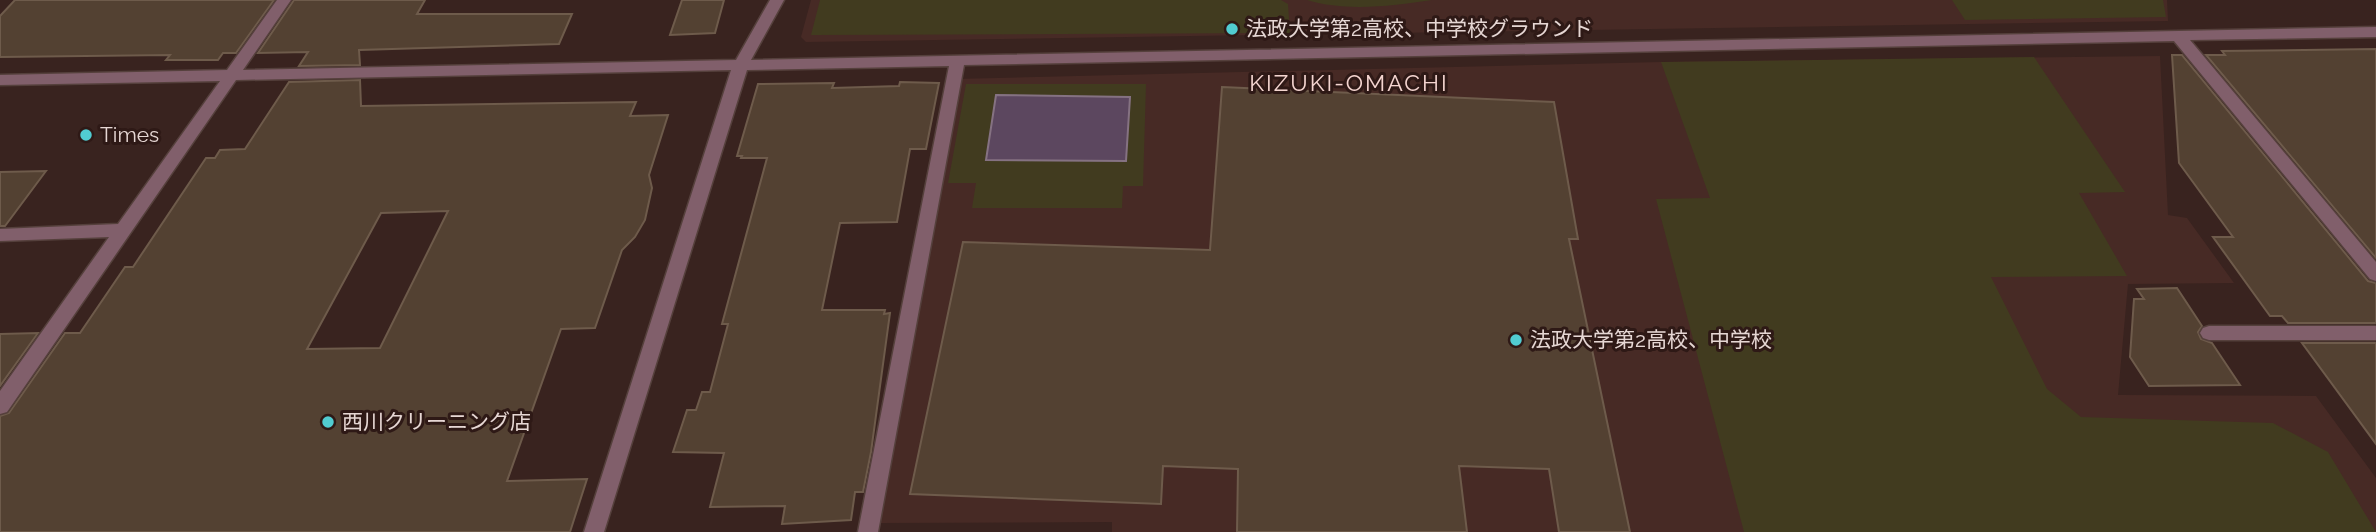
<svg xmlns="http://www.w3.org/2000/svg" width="2376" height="532" viewBox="0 0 2376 532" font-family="Raleway,'Noto Sans JP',sans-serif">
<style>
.built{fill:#472a25}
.green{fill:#413b1f}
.water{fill:#5c475f;stroke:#857282;stroke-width:2}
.building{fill:#534132;stroke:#6e5b4b;stroke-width:2;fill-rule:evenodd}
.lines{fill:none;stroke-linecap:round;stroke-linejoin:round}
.minor-casing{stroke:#55403c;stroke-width:3}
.minor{fill:#815f6b;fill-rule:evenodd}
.poi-dot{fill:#51ccd1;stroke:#2e1916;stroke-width:2.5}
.labels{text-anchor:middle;stroke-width:6;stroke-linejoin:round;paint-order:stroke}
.poi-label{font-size:21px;fill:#e6d7d4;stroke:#2e1916;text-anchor:start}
.neighbourhood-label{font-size:23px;letter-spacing:2px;fill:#f4d5d0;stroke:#2e1916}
</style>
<rect width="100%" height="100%" fill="#39231f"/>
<path class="built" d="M811,0H2167L2168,21L806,42L801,37Z
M2160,56L2168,215L2187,218L2234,283L2128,284L2118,395L2316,396L2376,478V532H1112V522L877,523L955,79L1661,62Z"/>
<path class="green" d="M820,0H1281L1288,4L1290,33L811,35Z
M1307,0H1432C1392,6 1346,12 1307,0Z
M1952,0H2163L2166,17L1965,20Z
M2034,57L2125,192L2079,193L2127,276L1991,277L2047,389L2081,417L2273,423L2328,452L2376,532H1744L1656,199L1710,198L1661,62Z
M966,84H1146L1143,186H1123L1122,208H972L976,183H948Z"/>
<path class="water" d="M996,95L1130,97L1126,161L986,160Z"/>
<path class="building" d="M15,0H274L236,53H223L218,60H166L170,55L0,57V16Z
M294,0H425L417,14H572L559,44L359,50L360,65L299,66L308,52L258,53Z
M682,0H724L715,33L670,35Z
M2376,49V258L2206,55H2225L2222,51Z
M2172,55H2182L2368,281L2376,283V323H2288L2282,316H2270L2213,237H2233L2179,163Z
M360,80L361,106L636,102L630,116L668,115L649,175L652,188L645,220L635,237L622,250L595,328L561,329L507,481L587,479L570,532H0V416L9,413L65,333H80L125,267H133L206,158H215L220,150L245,149L289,82ZM448,211L380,348L307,349L381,213Z
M900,82L939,83L926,149H910L897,222L840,223L822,310H885L884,314L890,313L871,452L863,492H855L851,520L782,524L785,506L710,507L724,453L673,452L687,410H696L702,392H710L728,324H722L767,158H741L742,156H737L758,84L834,83L832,88L899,86Z
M1222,87L1554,102L1578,239H1569L1630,532H1559L1549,469L1459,466L1467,532H1237L1238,469L1163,466L1161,504L910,494L963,242L1210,250Z
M46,171L5,226H0V172Z
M2177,288L2202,326L2198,332L2201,339L2212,343L2240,385L2149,386L2130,357L2134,299H2144L2137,289Z
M38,333L0,386V334Z
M2302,343H2376V444Z"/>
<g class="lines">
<defs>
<path id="minor" d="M277,0H291L243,70L736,60L770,0H784L751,60L2376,27V37L2190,40L2376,262V281L2370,279L2174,41L964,65L878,532H858L949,66L747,70L604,532H584L731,70L236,80L7,412L0,414V391L109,237L0,241V229L118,224L220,81L0,85V75L227,70Z
M2209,326H2376V340H2209L2203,338L2200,333L2203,328Z"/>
</defs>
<use href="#minor" class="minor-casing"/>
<use href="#minor" class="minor"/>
</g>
<g class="poi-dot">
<circle cx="1232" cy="29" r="7"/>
<circle cx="86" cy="135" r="7"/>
<circle cx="1516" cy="340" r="7"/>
<circle cx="328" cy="422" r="7"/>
</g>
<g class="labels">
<g class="poi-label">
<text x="1246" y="36">法政大学第2高校、中学校グラウンド</text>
<text x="100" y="142">Times</text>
<text x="1530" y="347">法政大学第2高校、中学校</text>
<text x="342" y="429">西川クリーニング店</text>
</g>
<g class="neighbourhood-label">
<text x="1349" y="91">KIZUKI-OMACHI</text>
</g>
</g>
</svg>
